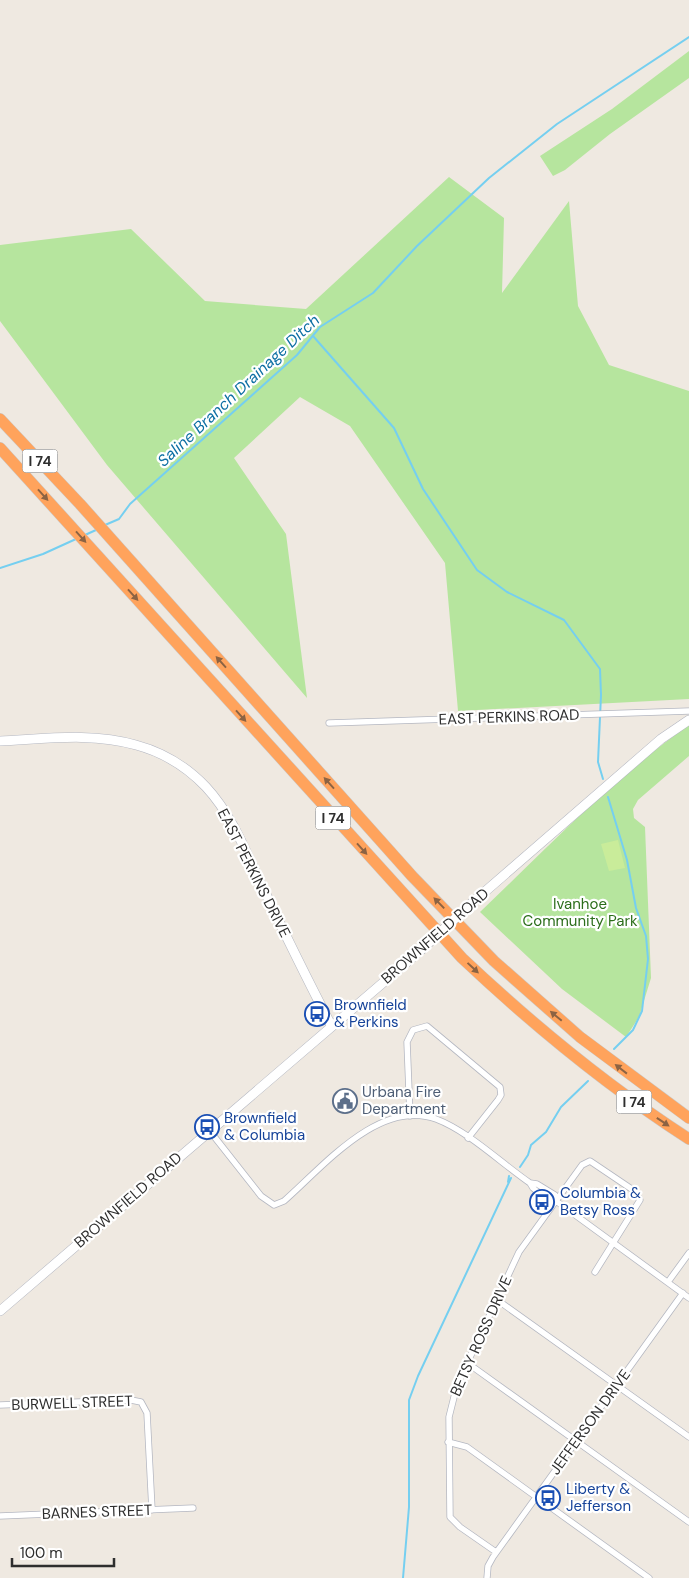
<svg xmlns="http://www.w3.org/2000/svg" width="689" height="1578" viewBox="0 0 689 1578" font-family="'DM Sans',sans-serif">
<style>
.green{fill:#b6e59e}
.pitch{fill:#c9ec9a}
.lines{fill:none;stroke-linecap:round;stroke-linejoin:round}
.stream{stroke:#75cff0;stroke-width:2}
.street-casing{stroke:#b4b7c1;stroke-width:7}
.secondary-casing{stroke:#b4b7c1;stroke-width:10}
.highway-casing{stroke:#c9c9c9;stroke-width:12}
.street{stroke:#fff;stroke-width:5.5}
.secondary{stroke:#fff;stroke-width:9}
.highway{stroke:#ffa35c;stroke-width:11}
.secondary-bridge-casing{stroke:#b4b7c1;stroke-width:10;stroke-linecap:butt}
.secondary-bridge{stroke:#fff;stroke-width:9}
.oneway{fill:#8c6343}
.labels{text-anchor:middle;stroke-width:4.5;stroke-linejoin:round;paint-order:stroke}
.shield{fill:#fff;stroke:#6d6d6d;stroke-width:1}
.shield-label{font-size:14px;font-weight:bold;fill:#2e2e2e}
.street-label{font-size:15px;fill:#2e2e2e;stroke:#fff}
.park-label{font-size:15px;fill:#2c6e1b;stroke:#fff}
.transit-label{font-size:15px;fill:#164399;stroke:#fff;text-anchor:start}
.service-label{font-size:15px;fill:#4e5e75;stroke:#fff;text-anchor:start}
.water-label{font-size:16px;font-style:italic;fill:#0d6fa3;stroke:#fff}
</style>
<rect width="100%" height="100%" fill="#efe9e1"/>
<path class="green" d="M689,51V78L610,134L565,170L553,176L540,156L612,109Z
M449,177L504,218L502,293L569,201L578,306L609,365L689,391V699L458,711L445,563L350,426L300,397L234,458L286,534L307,698L107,465L0,321V245L131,229L205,301L306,309Z
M689,725V756L638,800L633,809L634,818L645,827L651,978L639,1017L626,1037L562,989L480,912C547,848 613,778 689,725Z"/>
<path class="pitch" d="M618,840L625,868L609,871L601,844Z"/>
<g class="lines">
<path class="stream" d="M313,336L394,428L423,489L477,570L507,592L564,620L600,669L601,695L598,762L603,779
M105,525L119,519L130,504L297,355L320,327L373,293L417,246L489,178L557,124L689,37
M85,535L96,530
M0,568L43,554L76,539
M608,797L627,860L636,908L646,936L648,959L642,1011L633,1030L614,1049
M520,1167L528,1155L531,1145L546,1132L561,1107L588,1081
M508,1182L509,1176
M403,1578L409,1507V1400L418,1376L511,1178"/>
<defs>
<path id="street" d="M329,723L689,711
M410,1116L407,1042L413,1030L427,1026L500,1087L501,1095L498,1100L468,1138
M209,1130L261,1196L274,1205L284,1201C322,1168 379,1098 436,1119C468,1131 501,1163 530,1183L537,1184L555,1195L556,1201L689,1298
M530,1183L533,1188L550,1202L556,1201
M668,1282L689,1253
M496,1299L689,1437
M466,1362L689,1522
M0,1405L131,1400L141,1402L147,1413L152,1510
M448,1442L467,1447L649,1578
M0,1516L193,1508
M496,1552L460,1527L450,1517L449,1417L457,1385L519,1252L582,1165L590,1161L636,1192L640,1200L595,1272
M487,1578L488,1566L493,1557L683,1293"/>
<path id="secondary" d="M0,741C44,739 92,732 136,745C162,752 187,767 206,787C232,815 246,852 262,886C284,932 307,979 331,1025
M473,902L661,739L689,720
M0,1311L420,951"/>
<path id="highway" d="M0,419L80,504L412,876L494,961L580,1037L689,1118
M0,448L462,958C533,1025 607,1086 689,1139"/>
</defs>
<use href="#street" class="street-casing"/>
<use href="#secondary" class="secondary-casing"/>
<use href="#highway" class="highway-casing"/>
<use href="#street" class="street"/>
<use href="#secondary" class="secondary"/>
<use href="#highway" class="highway"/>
<defs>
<path id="secondary-bridge" d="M420,951L473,902"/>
</defs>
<use href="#secondary-bridge" class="secondary-bridge-casing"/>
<use href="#secondary-bridge" class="secondary-bridge"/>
</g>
<defs><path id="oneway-solid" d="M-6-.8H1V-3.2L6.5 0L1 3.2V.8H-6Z" transform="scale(1.25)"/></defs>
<g class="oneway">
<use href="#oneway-solid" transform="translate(43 495) rotate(48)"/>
<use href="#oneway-solid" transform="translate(81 537) rotate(48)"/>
<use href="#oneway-solid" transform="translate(133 595) rotate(48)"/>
<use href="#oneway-solid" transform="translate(221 662) rotate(-132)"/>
<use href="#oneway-solid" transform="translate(241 716) rotate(48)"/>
<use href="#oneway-solid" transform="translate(329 783) rotate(-132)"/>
<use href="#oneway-solid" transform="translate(362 849) rotate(48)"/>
<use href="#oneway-solid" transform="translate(439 903) rotate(-134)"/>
<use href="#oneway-solid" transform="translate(473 968) rotate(43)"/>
<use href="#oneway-solid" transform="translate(556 1016) rotate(-140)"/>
<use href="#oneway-solid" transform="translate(621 1069) rotate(-142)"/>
<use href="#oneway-solid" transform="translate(663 1122) rotate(34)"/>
</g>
<defs>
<symbol id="bus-ring" viewBox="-11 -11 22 22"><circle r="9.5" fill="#fff" stroke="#1a4fb4" stroke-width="1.5"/><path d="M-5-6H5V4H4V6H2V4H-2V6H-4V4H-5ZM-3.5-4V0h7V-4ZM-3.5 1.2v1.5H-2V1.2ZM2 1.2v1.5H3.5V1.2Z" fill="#1a4fb4"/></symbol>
<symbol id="civic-ring" viewBox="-11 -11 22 22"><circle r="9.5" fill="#fff" stroke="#5c6f8a" stroke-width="1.5"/><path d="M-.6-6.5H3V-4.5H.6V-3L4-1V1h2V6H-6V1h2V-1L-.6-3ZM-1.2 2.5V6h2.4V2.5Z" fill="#5c6f8a"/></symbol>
</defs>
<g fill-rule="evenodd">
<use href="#bus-ring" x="303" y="1000" width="28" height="28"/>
<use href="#civic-ring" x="331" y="1087" width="28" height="28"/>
<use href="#bus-ring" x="193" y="1113" width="28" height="28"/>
<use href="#bus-ring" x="528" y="1188" width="28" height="28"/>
<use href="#bus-ring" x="534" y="1484" width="28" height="28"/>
</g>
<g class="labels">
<g class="shield">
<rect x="22.5" y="449.5" width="35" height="23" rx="4"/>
<rect x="315.5" y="806.5" width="35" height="23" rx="4"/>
<rect x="616.5" y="1090.5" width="35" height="23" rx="4"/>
</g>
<g class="shield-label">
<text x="40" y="466">I 74</text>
<text x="333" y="823">I 74</text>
<text x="634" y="1107">I 74</text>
</g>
<g class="street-label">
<text transform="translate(509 717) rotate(-2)" y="5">EAST PERKINS ROAD</text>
<text transform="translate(254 873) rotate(63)" y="5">EAST PERKINS DRIVE</text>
<text transform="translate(435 936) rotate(-41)" y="5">BROWNFIELD ROAD</text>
<text transform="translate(128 1200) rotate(-41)" y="5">BROWNFIELD ROAD</text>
<text transform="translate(481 1336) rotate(-66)" y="5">BETSY ROSS DRIVE</text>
<text transform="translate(72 1403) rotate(-2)" y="5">BURWELL STREET</text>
<text transform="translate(590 1422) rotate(-54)" y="5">JEFFERSON DRIVE</text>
<text transform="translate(97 1512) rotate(-2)" y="5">BARNES STREET</text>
</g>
<g class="park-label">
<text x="580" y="909">Ivanhoe<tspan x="580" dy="17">Community Park</tspan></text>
</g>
<g class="transit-label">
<text x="334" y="1010">Brownfield<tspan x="334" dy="17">&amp; Perkins</tspan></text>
<text x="224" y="1123">Brownfield<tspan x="224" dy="17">&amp; Columbia</tspan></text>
<text x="560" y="1198">Columbia &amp;<tspan x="560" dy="17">Betsy Ross</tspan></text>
<text x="566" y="1494">Liberty &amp;<tspan x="566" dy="17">Jefferson</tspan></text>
</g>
<g class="service-label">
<text x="362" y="1097">Urbana Fire<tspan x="362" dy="17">Department</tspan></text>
</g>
<g class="water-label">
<text transform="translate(238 390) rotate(-43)" y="6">Saline Branch Drainage Ditch</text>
</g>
</g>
<path d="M12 1558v8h102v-8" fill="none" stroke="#2e2e2e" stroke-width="2.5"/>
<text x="20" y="1558" font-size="15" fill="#2e2e2e" stroke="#ffffff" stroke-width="4" paint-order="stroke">100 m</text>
</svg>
